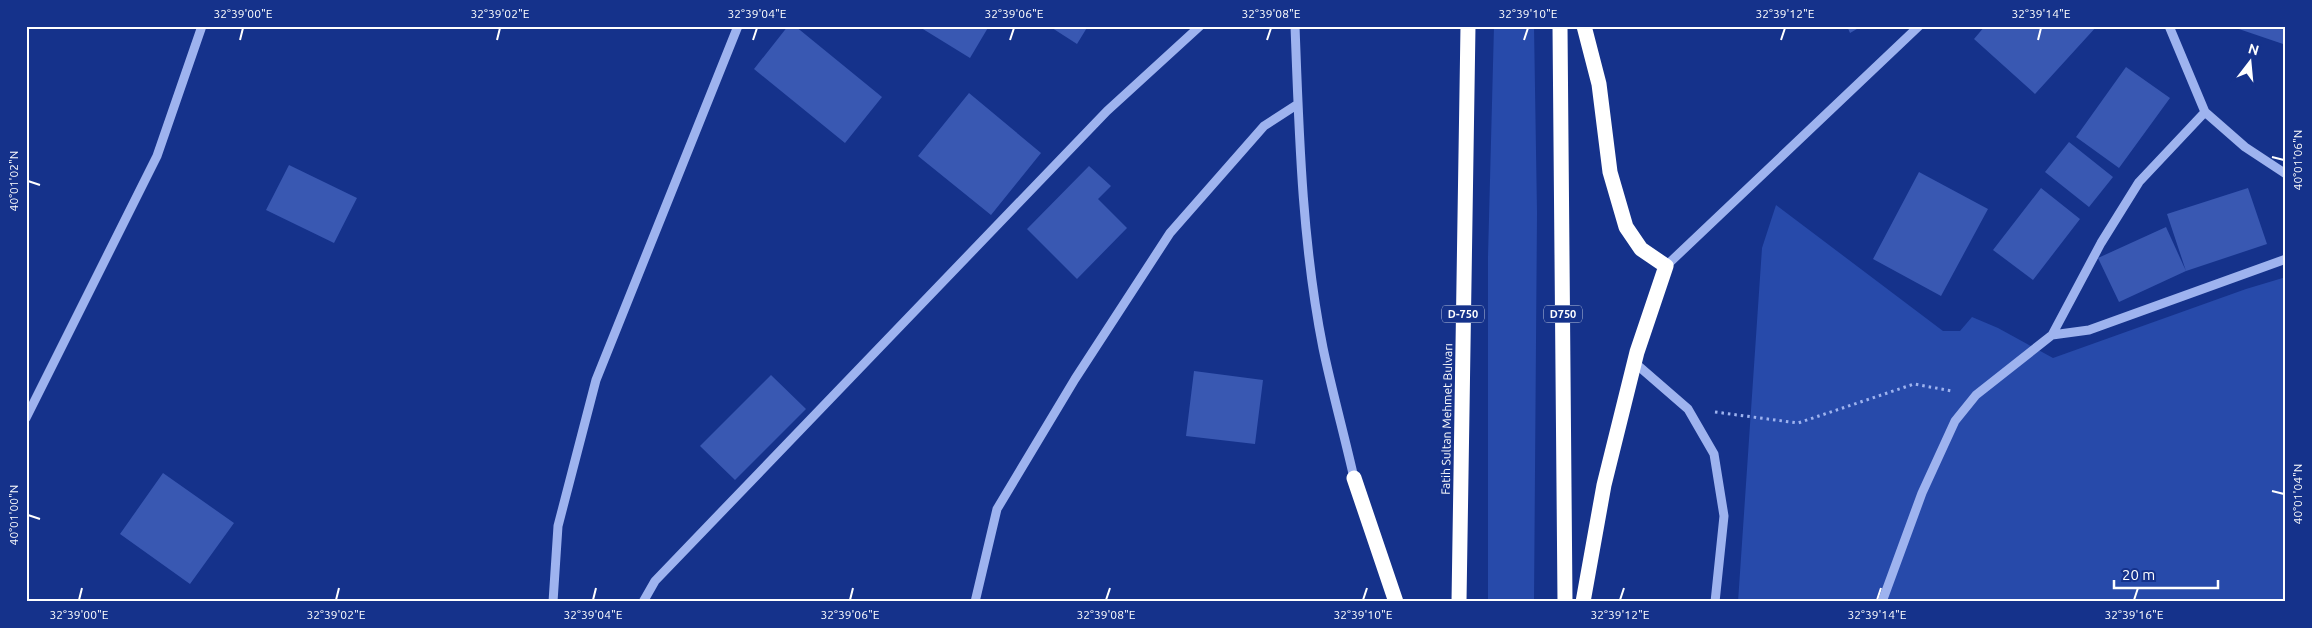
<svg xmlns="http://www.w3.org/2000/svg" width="2312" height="628" viewBox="0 0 2312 628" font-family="Ubuntu,sans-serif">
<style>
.green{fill:#274aaa}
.building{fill:#3958b2}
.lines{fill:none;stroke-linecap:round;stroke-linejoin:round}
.path{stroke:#9eb3ef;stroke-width:3;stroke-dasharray:2.5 4;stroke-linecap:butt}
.minor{stroke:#9eb3ef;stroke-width:9}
.highway{stroke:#fff;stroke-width:15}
.ticks{fill:none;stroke:#fff;stroke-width:2}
.labels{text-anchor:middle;stroke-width:4.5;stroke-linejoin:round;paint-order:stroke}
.shield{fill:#15328b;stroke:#b9c2dc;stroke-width:1}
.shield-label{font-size:11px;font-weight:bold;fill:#fff}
.street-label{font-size:12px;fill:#fff;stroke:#15328b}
.neatline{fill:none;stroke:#fff;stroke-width:2}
.ticks-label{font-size:12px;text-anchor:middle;fill:#fff}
</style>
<rect width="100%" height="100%" fill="#15328b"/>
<path class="green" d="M1494,26H1534L1537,213L1534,602H1488V257Z
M1776,205L1943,331H1960L1972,317L1998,328L2053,358L2246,289L2286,277V602H1738L1762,248Z"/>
<path class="building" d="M788,26H795L882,97L845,143L754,69Z
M918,26H989L970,58Z
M1049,26H1088L1077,44Z
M1847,26H1862L1850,33Z
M1985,26H2097L2035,94L1974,39Z
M2286,26V45L2233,27V26Z
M2126,67L2170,98L2119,168L2076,137Z
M969,93L1041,153L991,215L918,156Z
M2069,142L2113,177L2089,207L2045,172Z
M289,165L357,198L334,243L266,210Z
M1089,166L1111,186L1098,199L1127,228L1077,279L1027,229Z
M1919,172L1988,209L1941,296L1873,259Z
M2041,188L2080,219L2033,280L1993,250Z
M2248,188L2267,244L2186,271L2167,214Z
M2166,227L2186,271L2119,302L2098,258Z
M1194,371L1263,380L1255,444L1186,436Z
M771,375L806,409L735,480L700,446Z
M163,473L234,523L190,584L120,534Z"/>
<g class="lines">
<path class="path" d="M1715,412L1798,423L1914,384L1952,391"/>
<path class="minor" d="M1295,26C1299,133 1302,243 1323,348C1332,391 1344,434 1354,478
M2169,26L2205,112L2245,147L2286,174
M1666,266L1919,26
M2052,335L2089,330L2286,259
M1635,363L1688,409L1714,454L1724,516L1715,602
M26,418L157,156L202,26
M553,602L558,526L596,380L738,26
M643,602L655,581L1107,111L1200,26
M975,602L997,509L1075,379L1170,233L1264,126L1298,104
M1882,602L1922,493L1955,421L1976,395L2052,335L2101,243L2139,182L2205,112"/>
<path class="highway" d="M1560,26L1565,602
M1354,478L1396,602
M1459,602L1468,26
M1583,602L1604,485L1637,352L1666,266L1641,249L1626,227L1610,172L1599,84L1584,26"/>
</g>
<path class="ticks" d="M240,40L243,28M497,40L500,28M753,40L757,28M1010,40L1014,28M1267,40L1271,28M1524,40L1528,28M1781,40L1785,28M2038,40L2041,28M2272,157L2284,160M28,181L40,185M2272,491L2284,494M28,515L40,519M79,600L82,588M336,600L339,588M593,600L596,588M850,600L853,588M1106,600L1110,588M1363,600L1367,588M1620,600L1624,588M1877,600L1881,588M2134,600L2138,588"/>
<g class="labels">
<g class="shield">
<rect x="1442" y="305.5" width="42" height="17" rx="4"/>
<rect x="1544" y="305.5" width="38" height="17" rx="4"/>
</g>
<g class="shield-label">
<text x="1463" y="318">D-750</text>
<text x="1563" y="318">D750</text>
</g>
<g class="street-label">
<text transform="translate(1447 419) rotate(-89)" y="4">Fatih Sultan Mehmet Bulvarı</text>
</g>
</g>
<rect width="2312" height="628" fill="none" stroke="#15328b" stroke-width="55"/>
<g transform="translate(2250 62) rotate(16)" stroke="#15328b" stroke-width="4" paint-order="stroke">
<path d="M0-4L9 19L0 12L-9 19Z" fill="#ffffff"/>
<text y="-8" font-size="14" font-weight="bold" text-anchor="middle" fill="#ffffff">N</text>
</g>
<path d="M2114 580v8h104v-8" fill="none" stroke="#ffffff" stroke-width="2.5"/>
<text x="2122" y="580" font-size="15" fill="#ffffff" stroke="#15328b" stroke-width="4" paint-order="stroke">20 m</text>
<rect x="28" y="28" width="2256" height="572" class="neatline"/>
<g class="ticks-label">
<text x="243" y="18">32°39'00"E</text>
<text x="500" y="18">32°39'02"E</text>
<text x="757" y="18">32°39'04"E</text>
<text x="1014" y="18">32°39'06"E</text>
<text x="1271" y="18">32°39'08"E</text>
<text x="1528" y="18">32°39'10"E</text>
<text x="1785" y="18">32°39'12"E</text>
<text x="2041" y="18">32°39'14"E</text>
<text transform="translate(2298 160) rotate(-90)" y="4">40°01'06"N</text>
<text transform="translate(14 181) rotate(-90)" y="4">40°01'02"N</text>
<text transform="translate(2298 494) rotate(-90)" y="4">40°01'04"N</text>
<text transform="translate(14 515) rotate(-90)" y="4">40°01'00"N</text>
<text x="79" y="619">32°39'00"E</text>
<text x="336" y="619">32°39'02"E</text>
<text x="593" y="619">32°39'04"E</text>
<text x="850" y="619">32°39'06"E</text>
<text x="1106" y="619">32°39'08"E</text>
<text x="1363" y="619">32°39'10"E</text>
<text x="1620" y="619">32°39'12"E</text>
<text x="1877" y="619">32°39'14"E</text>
<text x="2134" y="619">32°39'16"E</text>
</g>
</svg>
